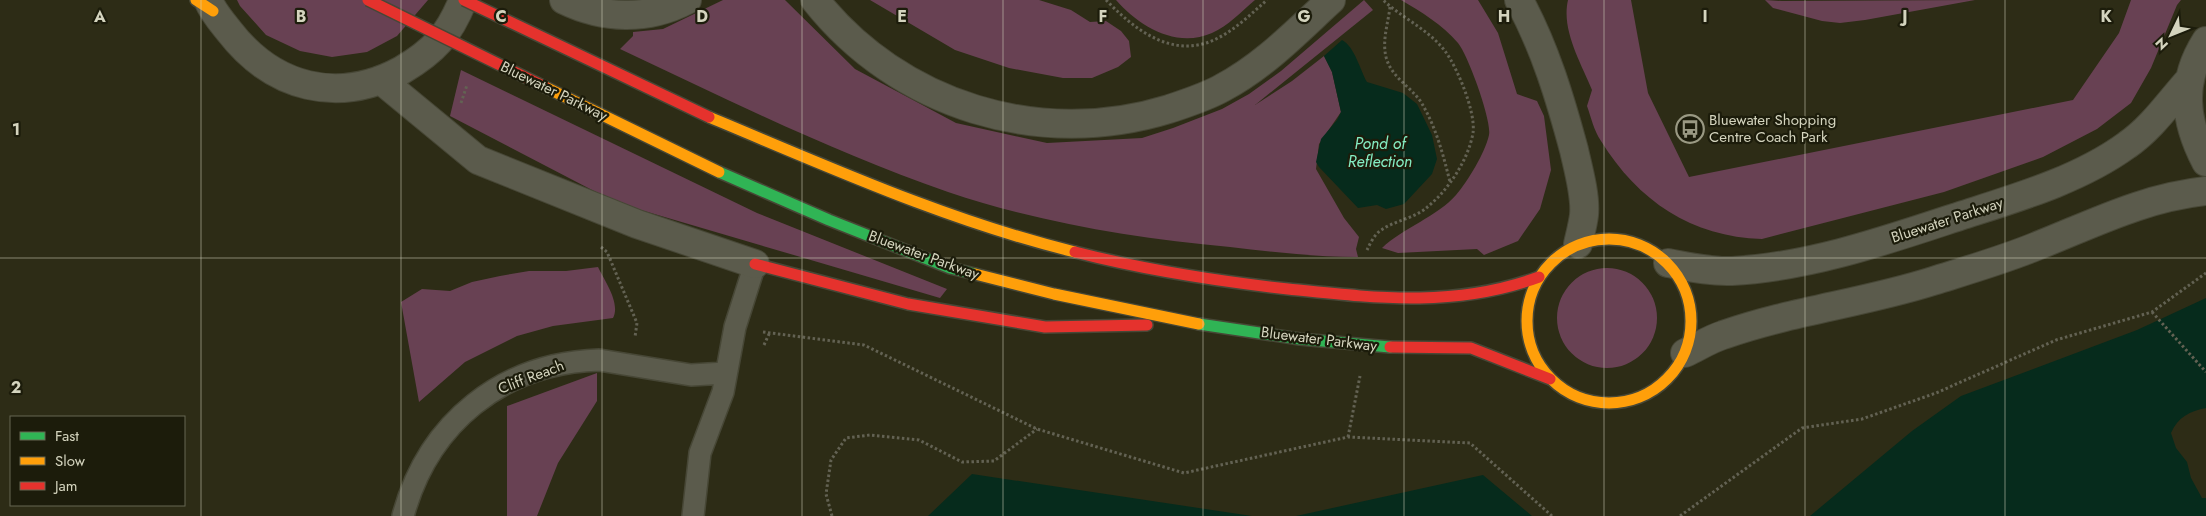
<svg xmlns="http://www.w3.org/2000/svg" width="2206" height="516" viewBox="0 0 2206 516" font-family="Jost,sans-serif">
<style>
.green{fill:#684153}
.water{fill:#062b1c}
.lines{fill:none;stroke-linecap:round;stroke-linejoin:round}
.lane-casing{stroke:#474736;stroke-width:24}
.street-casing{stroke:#474736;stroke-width:30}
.fast-casing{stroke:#474736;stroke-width:14}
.slow-casing{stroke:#474736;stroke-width:14}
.jam-casing{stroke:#474736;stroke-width:14}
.path{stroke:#636253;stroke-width:3;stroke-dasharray:2.5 2.5;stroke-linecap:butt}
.lane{stroke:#5b5b4c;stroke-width:21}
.street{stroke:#5b5b4c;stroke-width:28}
.fast{stroke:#30b455;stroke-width:11}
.slow{stroke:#ff9f0a;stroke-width:11}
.jam{stroke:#e5322d;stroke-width:11}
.slow-bridge-casing{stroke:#474736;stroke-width:14;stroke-linecap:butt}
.jam-bridge-casing{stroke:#474736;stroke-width:14;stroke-linecap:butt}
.slow-bridge{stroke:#ff9f0a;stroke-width:11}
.jam-bridge{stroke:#e5322d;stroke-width:11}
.grid{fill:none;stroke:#d4d4be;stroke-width:1;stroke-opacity:0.55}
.labels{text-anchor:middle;stroke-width:4.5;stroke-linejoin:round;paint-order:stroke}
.street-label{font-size:15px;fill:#d4d4be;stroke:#1c1c0b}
.poi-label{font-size:15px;fill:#d4d4be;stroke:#1c1c0b;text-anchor:start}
.water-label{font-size:16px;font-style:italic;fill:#84edc3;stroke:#1c1c0b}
.grid-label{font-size:16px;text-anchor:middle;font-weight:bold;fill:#d4d4be;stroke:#1c1c0b;stroke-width:4.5;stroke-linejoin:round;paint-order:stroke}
</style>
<rect width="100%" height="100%" fill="#2d2c16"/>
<path class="green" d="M237,0H428L397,36L367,52L332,57L300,51L266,35L240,6Z
M723,0H785L855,69L956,123L1047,143L1142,138L1173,128L1222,109L1249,94L1281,71L1364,0L1373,10L1255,105L1292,81L1324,56L1332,72L1341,112L1319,144L1316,169L1344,218L1359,237L1356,249L1358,257C1315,257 1272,252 1230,247C1134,238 1040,223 948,192C835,153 728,100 620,49L633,36V32L663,29Z
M870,0H1039L1071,10L1090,22L1106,21L1121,31L1129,41L1131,57L1118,67L1092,78H1063L1009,68L955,50Z
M1116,0H1255C1242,11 1228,26 1212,33C1176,49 1139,26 1116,0Z
M1401,0H1478L1498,33L1517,94L1537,101L1544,116L1551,170L1540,209L1518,241L1484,255L1477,249L1398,253L1382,248C1403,228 1438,216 1456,195C1468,181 1485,153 1489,135C1492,121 1468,55 1458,43C1442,24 1421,12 1401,0Z
M1568,0H1631L1648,93L1689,177L2073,100L2119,33L2131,0H2181L2177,5L2151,68L2131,103L2097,129L2043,157L1944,192L1762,239C1692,237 1638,201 1601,141C1594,131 1591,117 1587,106L1592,90C1581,63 1561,30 1568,0Z
M1765,0L1782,1L1975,0L1865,20L1840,23L1822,21L1773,8Z
M461,70L757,213L947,289L940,298L617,203L450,116Z
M598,267C604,280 621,303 613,318L553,326L517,336L465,362L419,402L401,302L422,289L450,291L472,282L500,276L529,271H566Z
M1557 318a50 50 0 1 1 100 0a50 50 0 1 1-100 0Z
M597,373V401L558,463L537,516H507V406Z"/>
<path class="water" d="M1342,40C1355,47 1360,70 1367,82L1403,93L1417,104L1432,135L1437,159L1432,174L1404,204L1386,209L1377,205L1358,208L1319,167L1316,162L1321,139L1337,120L1341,112L1332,72L1324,56Z
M2206,298V408C2190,411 2178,417 2171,433L2176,448L2187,462L2191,478L2202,498H2206V516H1810L1912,431L1961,396L2137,330Z
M972,474L1252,516H928Z
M1483,475L1532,516H1296Z"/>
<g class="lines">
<defs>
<path id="lane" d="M403,516C428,423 502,363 599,360L691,375L726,373
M693,516L700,453L723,392L735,327L755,264"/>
<path id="street" d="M208,0C213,12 221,21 229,31C273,88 338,105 402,70C434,51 449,35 463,0
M564,0C603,19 647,21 687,0
M815,0C899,106 1040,149 1169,109C1187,103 1206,97 1222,88C1264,66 1297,31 1331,0
M1519,0C1545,48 1560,98 1574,150C1578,168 1586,196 1584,215C1583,224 1580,235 1578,244
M2206,41C2180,82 2184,120 2206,162
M381,80L478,160L637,224L755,264
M1668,263C1689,267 1711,272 1732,271C1810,267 1887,240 1960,216C2016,198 2079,180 2127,145C2152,128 2170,101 2190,79
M1685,353C1698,347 1710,339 1723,335C1791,311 1864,303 1933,281C1968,270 2003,260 2037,246C2095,223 2143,198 2206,191"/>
<path id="fast" d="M719,172L829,220L950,268L975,274
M1199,324L1300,339L1390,347"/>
<path id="slow" d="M196,0L213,11
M709,117C829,167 948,221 1075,252
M1527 321a82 82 0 1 1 164 0a82 82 0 1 1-164 0Z
M975,274L1054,294L1199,324"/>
<path id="jam" d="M1075,252C1145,270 1216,281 1288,289C1375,298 1455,308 1539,277
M755,264L908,304L1045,327L1147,325
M1390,347L1471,348L1550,379"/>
</defs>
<use href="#lane" class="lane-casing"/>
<use href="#street" class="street-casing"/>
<use href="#fast" class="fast-casing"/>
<use href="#slow" class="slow-casing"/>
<use href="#jam" class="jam-casing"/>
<path class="path" d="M1106,0C1134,29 1171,59 1214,40C1234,31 1251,14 1267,0
M1390,7C1388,24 1382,40 1386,57C1391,77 1410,86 1421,102C1436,127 1443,154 1450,182
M461,103L467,85
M601,247L607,252L637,323L635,337
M1367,250C1370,244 1374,235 1380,231C1393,221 1412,219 1425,209C1447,192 1468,161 1473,133C1476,112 1457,67 1445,51C1428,29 1402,18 1383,0
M2152,312L2206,372
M763,332L864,345L1037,429L1184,473L1348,437L1470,443L1552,516
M764,345L770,332
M1348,437L1360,376
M832,516L826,494L831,460L846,438L870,435L919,440L962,462L994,461L1037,429
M1680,516L1802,428L1862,419L1936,393L2056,340L2152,312L2206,273"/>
<use href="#lane" class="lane"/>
<use href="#street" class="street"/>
<use href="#fast" class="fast"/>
<use href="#slow" class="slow"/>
<use href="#jam" class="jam"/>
<defs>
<path id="slow-bridge" d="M545,87L719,172"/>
<path id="jam-bridge" d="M368,0L545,87
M464,0L709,117"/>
</defs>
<use href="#slow-bridge" class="slow-bridge-casing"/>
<use href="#jam-bridge" class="jam-bridge-casing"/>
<use href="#slow-bridge" class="slow-bridge"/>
<use href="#jam-bridge" class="jam-bridge"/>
</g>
<path class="grid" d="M201,0V516M401,0V516M602,0V516M802,0V516M1003,0V516M1203,0V516M1404,0V516M1604,0V516M1805,0V516M2005,0V516M0,258H2206"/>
<defs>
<symbol id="bus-ring" viewBox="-11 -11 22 22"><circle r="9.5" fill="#1c1c0b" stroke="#9a9983" stroke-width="1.5"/><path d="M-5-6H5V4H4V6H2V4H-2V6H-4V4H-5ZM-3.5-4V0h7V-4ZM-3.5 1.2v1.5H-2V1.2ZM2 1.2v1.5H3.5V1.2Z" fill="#9a9983"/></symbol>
</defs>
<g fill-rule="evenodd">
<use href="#bus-ring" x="1674" y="113" width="32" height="32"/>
</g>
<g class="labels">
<g class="street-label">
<text transform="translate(554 91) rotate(26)" y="5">Bluewater Parkway</text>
<text transform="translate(1947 220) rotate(-18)" y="5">Bluewater Parkway</text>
<text transform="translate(924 255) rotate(20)" y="5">Bluewater Parkway</text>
<text transform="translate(1319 339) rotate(7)" y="5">Bluewater Parkway</text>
<text transform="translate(531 377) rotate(-21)" y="5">Cliff Reach</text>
</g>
<g class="poi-label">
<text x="1709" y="125">Bluewater Shopping<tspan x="1709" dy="17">Centre Coach Park</tspan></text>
</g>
<g class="water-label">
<text x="1380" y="149">Pond of<tspan x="1380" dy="18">Reflection</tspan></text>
</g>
</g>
<g class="grid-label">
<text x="100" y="22">A</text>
<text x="301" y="22">B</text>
<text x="501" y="22">C</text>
<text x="702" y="22">D</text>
<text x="902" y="22">E</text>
<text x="1103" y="22">F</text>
<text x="1304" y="22">G</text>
<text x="1504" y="22">H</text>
<text x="1705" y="22">I</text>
<text x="1905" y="22">J</text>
<text x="2106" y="22">K</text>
<text x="16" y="135">1</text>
<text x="16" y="393">2</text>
</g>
<rect x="10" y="416" width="175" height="90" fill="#1c1c0b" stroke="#666653"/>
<rect x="20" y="432" width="25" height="8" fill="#30b455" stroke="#666653"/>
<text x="55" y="441" font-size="15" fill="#d4d4be">Fast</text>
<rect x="20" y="457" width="25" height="8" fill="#ff9f0a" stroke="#666653"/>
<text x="55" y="466" font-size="15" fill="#d4d4be">Slow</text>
<rect x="20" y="482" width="25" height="8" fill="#e5322d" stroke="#666653"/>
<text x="55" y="491" font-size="15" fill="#d4d4be">Jam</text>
<g transform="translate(2171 35) rotate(227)" stroke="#1c1c0b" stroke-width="4" paint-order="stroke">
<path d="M0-4L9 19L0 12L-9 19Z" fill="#d4d4be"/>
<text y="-8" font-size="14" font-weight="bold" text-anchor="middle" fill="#d4d4be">N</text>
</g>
</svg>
